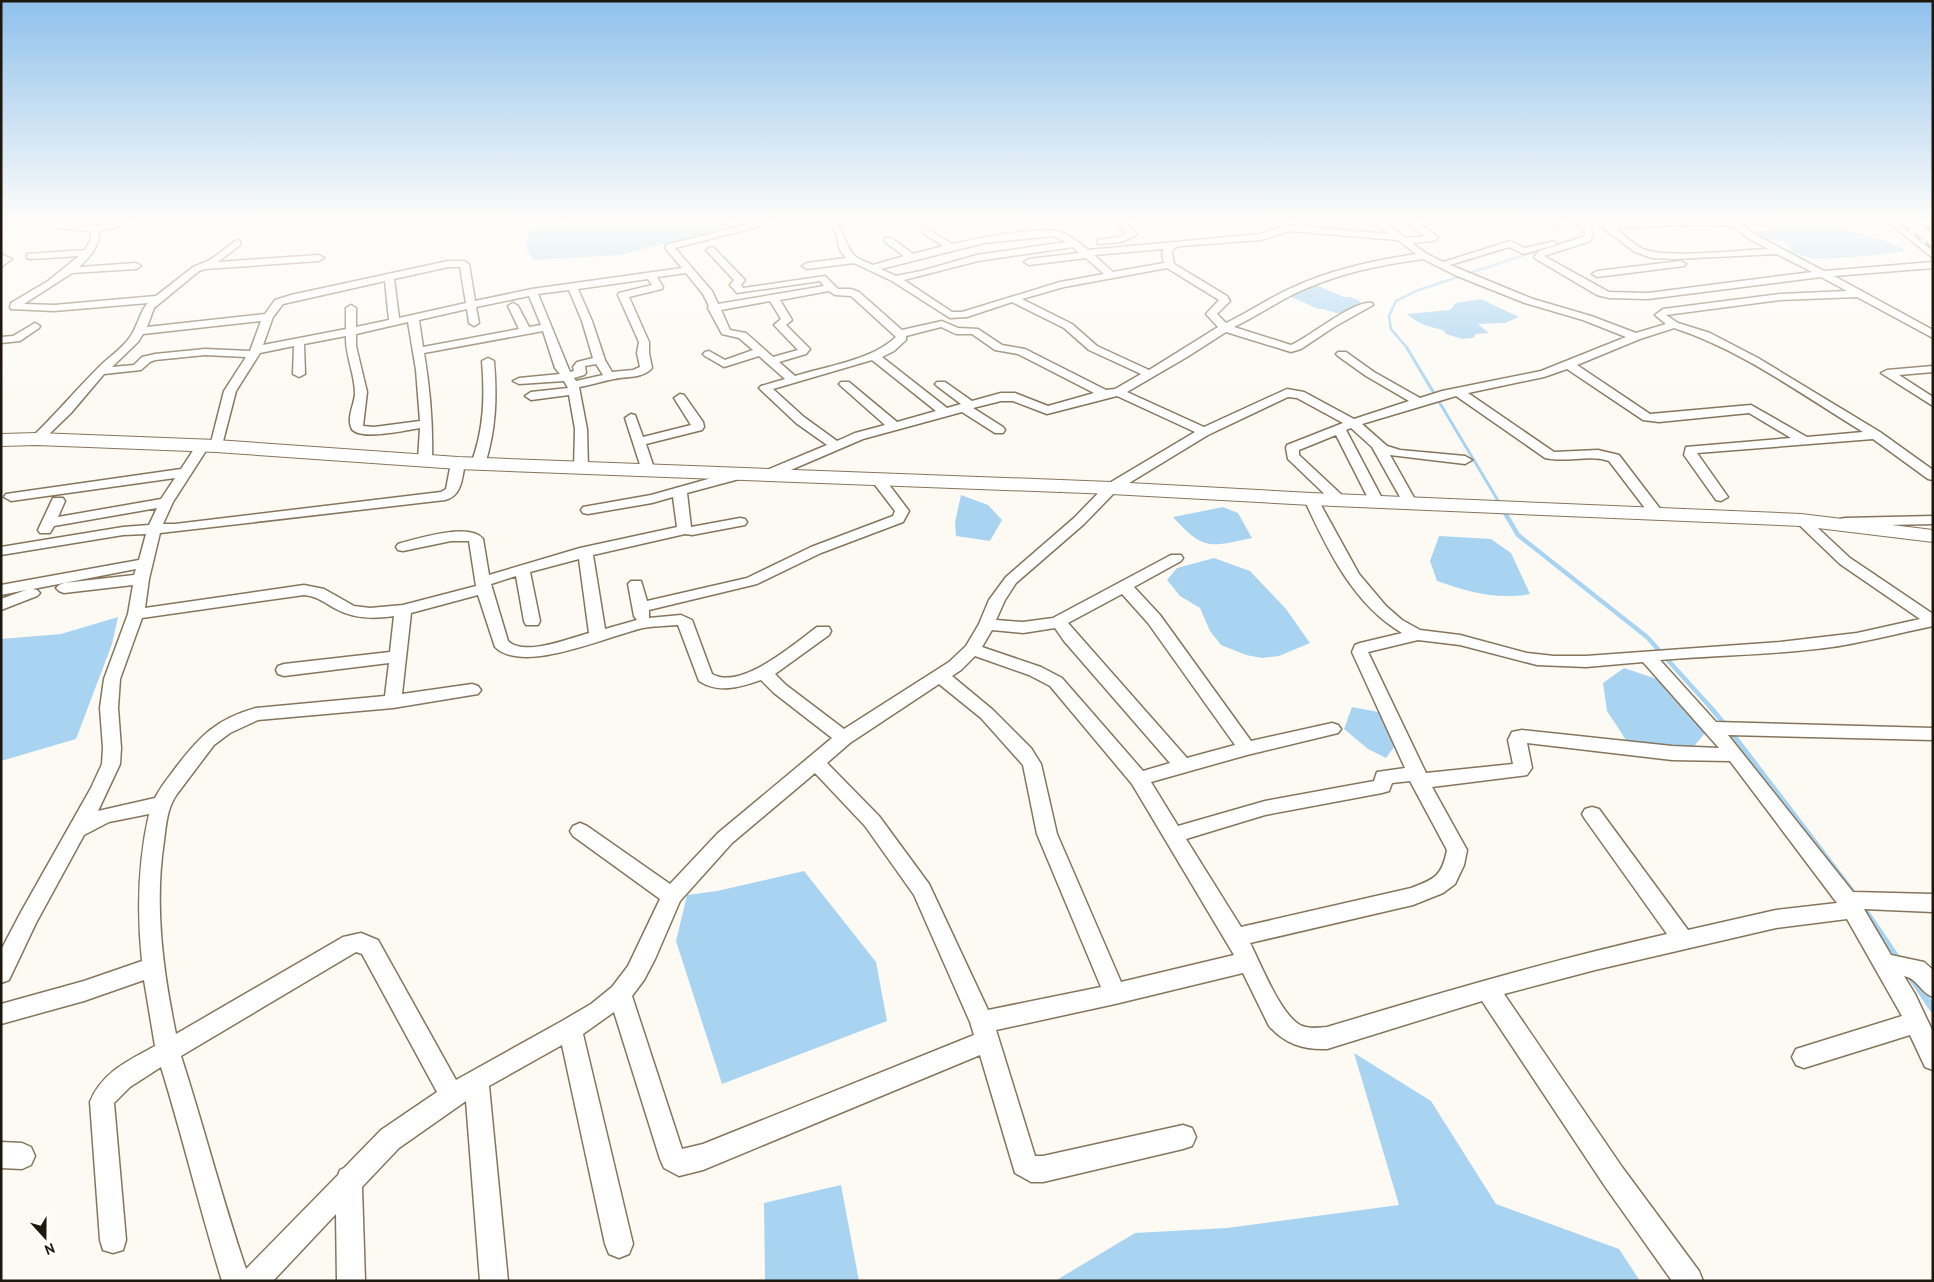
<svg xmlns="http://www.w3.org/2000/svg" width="1934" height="1282" viewBox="0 0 1934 1282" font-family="'PT Sans',sans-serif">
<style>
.water{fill:#a9d4f1}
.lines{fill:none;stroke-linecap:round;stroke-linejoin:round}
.stream-far4{stroke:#a9d4f1;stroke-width:2.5}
.stream-far3{stroke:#a9d4f1;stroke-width:3}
.stream-far2{stroke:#a9d4f1;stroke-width:4.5}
.stream-far1{stroke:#a9d4f1;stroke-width:5}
.stream{stroke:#a9d4f1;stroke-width:7}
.street-casing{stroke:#86755c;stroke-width:3}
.secondary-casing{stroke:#86755c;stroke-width:2}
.street{fill:#fff;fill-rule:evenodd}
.secondary{fill:#fff;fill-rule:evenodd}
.rail-casing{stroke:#7e7971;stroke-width:4}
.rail{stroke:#fff;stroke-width:2.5;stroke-dasharray:7;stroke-linecap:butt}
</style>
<rect width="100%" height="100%" fill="#fdfaf4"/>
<path class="water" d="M571,222H733L734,226L619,255L534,260L526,248L529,230Z
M1825,224L1886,241L1907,251L1855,257L1815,259L1790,252L1792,249L1784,241L1760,239L1750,231H1770L1771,228L1784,225Z
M1314,284L1344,297H1350L1360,301L1361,306L1342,314L1336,313L1323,309H1318L1287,295Z
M1481,299L1519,317L1505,323L1478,324L1489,333L1476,334L1473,338L1462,339L1446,334L1443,330C1429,327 1418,324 1407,314L1450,310L1456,303Z
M961,495L988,505L1002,520L990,541L956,536L955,522Z
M1223,507L1238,513L1252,538C1209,547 1204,551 1173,517Z
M1439,536L1491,539L1511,553L1530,594C1496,600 1469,592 1437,581L1430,561Z
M1214,558L1250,571L1286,609L1310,643L1279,656L1262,658L1246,655L1221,645L1210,631L1200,608L1180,596L1167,580L1177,568Z
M118,617L112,644L76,739L1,761V639L61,634Z
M1624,668L1663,681L1705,733L1695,745L1684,751L1628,743L1607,711L1603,683Z
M1352,707L1394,715V747L1386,758L1368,749L1344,729Z
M804,871L876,962L887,1021L722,1084L676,941L687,895L717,891Z
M1354,1053L1431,1101L1496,1204L1619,1249L1640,1281H1055L1135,1233L1227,1228L1399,1205Z
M841,1185L859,1281H765L764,1203Z"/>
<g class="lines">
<path class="stream-far4" d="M1408,349L1391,329L1389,316L1396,301L1416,291L1578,237L1579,227L1576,222"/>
<path class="stream-far3" d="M1407,348L1503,509"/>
<path class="stream-far2" d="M1502,508L1518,535L1647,637L1713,710"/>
<path class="stream-far1" d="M1712,709L1726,726
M1731,732L1853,892
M1862,905L1900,961"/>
<path class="stream" d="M1910,975L1933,1009"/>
<defs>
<path id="street" d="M51,222L94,226L115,222H130L129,224L99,231C100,246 90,257 79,267L136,263L141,266L136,269L72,273L24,304L54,305L156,296L193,267L210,260L237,240L240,241V245L218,262L319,255L324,258L319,261L205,269L199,271L154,308L147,327L265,314L275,300L291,295L448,261H464L469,264L475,301L532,289L682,268L666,249V245L757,222H770L769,224L675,248L712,291L718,304L824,286L820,281L737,293L730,285L734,280L706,250L711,247L714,248L743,278L745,280L741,285L743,288L825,276L838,289H851L859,292L902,330L942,321L958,328L978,329L1002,345L1025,349L1106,390L1115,389L1141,374L1089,350L1064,328L1012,302L967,317L950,318L892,281L854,263L807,269L802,266L807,263L846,258L840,250L835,231L828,222H836C844,232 847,249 854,255C859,260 867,262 873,265L904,256L885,242V238H891L913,254L943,246L923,233V229L926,228L952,244C976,239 1031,227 1055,231C1068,233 1078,242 1088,250L1260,234L1288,225L1389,234L1373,222H1383L1406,238L1425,236L1403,222C1415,221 1429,228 1438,238L1433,241L1412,243L1427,254L1443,262L1510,241L1525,248L1555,241V245L1524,254L1509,247L1450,265L1533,299L1591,316L1636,333L1666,324L1655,315L1663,309L1780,294L1847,291L1821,277L1648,299L1609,298L1597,295L1536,259L1534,257L1539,251L1583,237L1585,233L1580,222H1588L1593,233L1590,241L1544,256L1609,292L1648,293L1812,272L1777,254L1675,259L1652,258L1635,252L1603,228V224L1606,223L1739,222L1754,234L1824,271L1933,262V268L1834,276L1933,330V338L1857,297L1780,300L1666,315L1678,323L1710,333L1758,358L1880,432L1933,470V480L1928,479L1873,439L1697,453L1728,497L1721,501L1716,500L1684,455L1686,447L1791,438L1749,413L1659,422L1643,420L1567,369L1544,377L1468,393L1554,452L1598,450L1619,455L1661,510L1663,513L1661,516H1651L1609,461C1590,454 1567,463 1545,458L1456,396L1362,424L1387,446L1400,450L1465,456L1472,460L1465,464L1390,455L1417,503L1415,506H1405L1372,447L1351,428L1346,430L1384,502L1382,505L1377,506L1370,502L1336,435L1299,450V455L1344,497L1346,500L1344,503H1334L1288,459L1286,448L1287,445L1343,423L1297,398L1288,397L1208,435L1116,491L1084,524L1016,583L1005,600L996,620L1023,622L1053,618L1171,555H1181L1183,558L1181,561L1134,587L1160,615L1251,741L1332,723L1338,725L1341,729L1338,733L1247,755L1151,782L1178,826L1265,801L1374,781L1377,772L1405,768L1352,652L1355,645L1360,643L1402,633C1353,604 1327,549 1304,499L1306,496H1316L1359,574L1386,606L1402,620L1420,630L1460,635L1527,653L1554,656H1586L1780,642L1857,633L1920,619L1840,564L1794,520L1796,517H1806L1850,558L1933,614V626C1899,633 1866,642 1832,647C1775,655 1717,655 1660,660L1716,722L1933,728V740L1728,735L1853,892L1933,894V912L1864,909L1891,955L1924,962L1933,970V997C1920,992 1918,979 1904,976L1915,994L1933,1032V1070L1925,1067L1910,1035L1804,1068L1796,1065L1792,1057L1796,1049L1902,1016L1847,919L1776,928L1595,970L1504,994L1622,1167L1699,1271L1703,1281H1672L1604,1185L1482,1001L1327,1049C1303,1050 1285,1044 1269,1026L1243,973L1115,1004L996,1030L1035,1156H1043L1183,1125L1192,1128L1196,1137L1192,1146L1183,1149L1043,1182H1031L1015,1173L980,1055L703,1170L679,1176L664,1168L660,1159L614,1012L583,1034L633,1244L629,1254L619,1258L609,1254L605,1244L562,1045L489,1086L508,1281H480L466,1101L399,1148L362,1187L365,1281H337L336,1214L273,1281H222C200,1210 183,1138 161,1067L130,1087L114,1103L126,1240L123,1250L113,1253L103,1250L100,1240L90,1102C102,1072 128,1061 155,1046L144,980L84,1001L1,1024V1004L84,981L142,961C137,911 138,863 149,814L109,822L84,835L36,923L9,980L1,983V950L21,912L91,788L102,764L103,748L100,708L104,679L128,614L133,585L64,593L59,591L56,588L59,585L64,583L134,575L136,569L33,589L37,590L40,593L37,596L1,610V599L26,590L1,595V585L139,560L146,534L123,535L1,555V547L123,527L149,525L157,508L54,526L50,533H40L38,530L53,498H63L65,501L58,517L161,499L175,478L11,501L4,497L6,494L181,469L198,443H208L209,446L173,502L163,524H175L441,492L446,489L451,463L453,460H463L465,463C462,478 462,496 445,500L160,533L149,579L145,608L304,585L324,589L354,606L370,608L403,605L476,586L469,541H451L403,551L398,550L396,547L398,544C416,539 470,522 483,539L489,575L580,548L677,527L673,497L652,503L588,514L583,513L581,510L583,507L651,495L733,472H743L745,475L743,478L687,493L691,527L740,518L745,519L747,522L745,525L692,535L685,534L593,555L605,629L637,620L634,616L628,584L631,581H641L647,601L747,578L811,547L893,516L895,511L872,481L879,477L884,478L909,511L903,522L821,553L757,584L649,610V618L681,615L692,620L712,674C741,691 795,643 817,627H829L831,631L829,635L775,674L786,685L844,729L949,662L966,646L979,624L989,600L1006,577L1074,518L1106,485L1195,432L1117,396L1047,414L1013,401H1001L973,408L1003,427L1005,430L1003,433H995L962,412L863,439L772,478H762L760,475L762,472L827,445L796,423L761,390L759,388L761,386L785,379L759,356L724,367L705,356L703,354L705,352L709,351L725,360L753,350L739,338L722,334L708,308L709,306L703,294L686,273L657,277L663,287L662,289L629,297L649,342V353L652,368C642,379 627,376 614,379C603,381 591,385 579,387L587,429L588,469L586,472H576L574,469L575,429L569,395L531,400L525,396L531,392L568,388L564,381L519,384L513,381L519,378L560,374L555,368L543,331L424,353C430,389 433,424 432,460L425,464L418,460L420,428C407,430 355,442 351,427C347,416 355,403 355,393C355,374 345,355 346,336L304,344L305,374L299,377L293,374L294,346L260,353L236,391L221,449L216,450L210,446L224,391L246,357L205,355L155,360L150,362L141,370L104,374L71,413L41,442H33L31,439L33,436C55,415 75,391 97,369C107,358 122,349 130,337C137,328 141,309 148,303L54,311L11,309L10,307L11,303L48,281L79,256L30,259L27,258V254L85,250L91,239L90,231L57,228L54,227ZM1685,225L1732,226L1748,238L1768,249C1739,250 1667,259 1643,249C1633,244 1624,235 1615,228ZM1289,231L1398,240L1416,254C1371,261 1328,270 1287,290C1266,300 1247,313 1226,323L1217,314L1230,301L1227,296L1174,264L1172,253L1174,248L1180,246L1261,240ZM1053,236L1066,242L977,255L921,271L896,276L881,269L984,243ZM1073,247L1079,253L1029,259L1024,262L1029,265L1086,258L1104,274L1060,282L962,312H952L904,280L978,261ZM1164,249L1162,253L1164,263L1113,272L1094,255ZM1423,259L1457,276L1525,303L1583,320L1626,337L1541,371L1442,391L1420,398L1374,372L1346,352H1338L1336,354L1338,356L1366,376L1409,401L1354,419L1304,392L1287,389L1204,427L1127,392L1187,357L1226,332L1291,352L1301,349L1334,327L1373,305L1372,303C1355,299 1308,338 1291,345L1234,327C1255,317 1274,304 1294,294C1335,274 1378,265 1423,259ZM448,267H460L466,303L399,318L394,279ZM1167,268L1219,300L1206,314L1218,327L1149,370L1097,346L1072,324L1022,299L1064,287ZM648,279L652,285L619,293L618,295L639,342L637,353L640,367L633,370L612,372L605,360L592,321L578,289ZM385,281L389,320L356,327V308L351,305L346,308V329L263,345L273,317L283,304ZM569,290L582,321L593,358L577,362L573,367L574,371L570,372L538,294ZM829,291L835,295L851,296L896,337C872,360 827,366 795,376L779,362L806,354L810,349L786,325L792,320L780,300ZM529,296L541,325L529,327L518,306L513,303L508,306L519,329L423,347L419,320L467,309L469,323L474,326L479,323L476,307ZM770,301L781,319L774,325L798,350L773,357L746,333L730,330L721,310ZM261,321L250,351L205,349L155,354L142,357L134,365L112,367L138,342L143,334ZM408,322L416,370L420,421L374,427L363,426L367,392L356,346V334ZM941,327L956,334H972L995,350L1018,354L1094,393L1048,406L1015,393H1001L972,401L945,382H937L935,384L937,386L961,404L947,408L882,357L894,351L906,340V336ZM1674,328C1742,350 1802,395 1863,432L1807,437L1751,405L1650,414L1577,365L1640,339ZM872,360L936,411L897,422L849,382H841L839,384L841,386L885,425L855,433L837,441L804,417L773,389ZM596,364L603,375L576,381L574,378L584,375L586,373L585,366ZM579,559L589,633C570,638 525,657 508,641L491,584L516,576L524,621L526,625H538L540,621L530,572ZM1122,594L1148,623L1235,745L1187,758L1068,623ZM304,595C317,596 325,603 336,609C354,619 375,619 394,616L390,652L284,664L278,666L276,670L278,674L284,676L389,663L385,696L256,708C217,719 201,735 177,766C169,777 161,786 155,798L98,811L120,764L121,748L118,708L120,679L142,618ZM478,595L495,647C523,675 608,636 643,628C654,626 666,626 678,625L699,681C720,694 740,687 761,680L774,693L832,738L718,833L670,884L587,826L580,823L573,826L570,831L573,836L660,899L628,966L612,987L591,1004L562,1021L456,1080L378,940L361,933L343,937L176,1034C163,971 154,906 164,841C166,825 167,808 177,794L214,745L230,733L258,720L393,708L478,694L481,690L478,686L472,684L402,694L411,613ZM1055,628L1064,641L1170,763L1143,771L1062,678L1041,667L982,647L992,630L1023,633ZM1418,640L1460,645L1537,665L1586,667L1643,662L1719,748L1672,746L1522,730L1512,732L1508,740L1513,764L1426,773L1368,652ZM975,656L1029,675L1050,686L1132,784L1234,955L1121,982L1057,834L1041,764L1031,748L993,710L952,676L961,670ZM939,684L981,718L1023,765L1037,834L1101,987L988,1010L929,884L879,816L827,763L850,743ZM1527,743L1672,760L1730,761L1837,903L1776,910L1688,930L1599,809L1592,807L1585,809L1582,814L1585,819L1667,934C1552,960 1440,993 1327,1027C1318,1028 1308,1029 1300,1025C1280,1014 1261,964 1250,943L1413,905L1443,893L1455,884L1464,865L1467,850L1432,787L1527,775L1532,768ZM815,773L865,826L914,895L970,1022L974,1035L703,1144L682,1149L632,996L644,980L655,959L680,901L732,843ZM1410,781L1447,850C1442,876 1435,879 1411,888L1241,927L1186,839L1265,815L1382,793L1389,791L1392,783ZM356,952L362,954L437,1092L381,1130L344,1168L340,1170L338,1175L246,1269C222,1199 204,1127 181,1056Z
M1117,222H1126L1136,234L1135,236L1121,242L1098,244V240L1119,237L1126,233Z
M1549,222H1559L1561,224L1557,227Z
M1888,222H1897L1933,250V258Z
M1,254L12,259L1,267Z
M1681,261L1686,264L1684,266L1597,277L1592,274L1597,271Z
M35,323L40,326L39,328L20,341L1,343V337L13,336Z
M488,358L494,361C497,397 496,430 485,464L478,468L471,464C484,430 485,397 482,361Z
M1933,366V372L1899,375L1933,397V406L1881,373L1887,370Z
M680,394L684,395L703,422L704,427L702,430L646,444L655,471L653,474H643L625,418L631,414L635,415L643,437L691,425L674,398Z
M1933,516V524L1845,526L1840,525L1838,522L1840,519L1845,518Z
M1,1142L22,1143L31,1147L35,1156L31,1165L22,1169L1,1168Z"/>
<path id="secondary" d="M37,433L216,440L458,457L1111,482L1311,493L1801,514L1933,530V542L1801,526L1311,505L1111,494L458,469L216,452L37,445L1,446V434Z"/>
</defs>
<use href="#street" class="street-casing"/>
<use href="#secondary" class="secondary-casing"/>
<use href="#street" class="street"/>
<use href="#secondary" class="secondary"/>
<defs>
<path id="rail" d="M1898,222L1933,249
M1920,222L1933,231"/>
</defs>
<use href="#rail" class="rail-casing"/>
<use href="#rail" class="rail"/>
</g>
<linearGradient id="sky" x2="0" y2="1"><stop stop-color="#8fc1ec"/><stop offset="0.55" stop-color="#fefdfa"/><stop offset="1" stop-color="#fefdfa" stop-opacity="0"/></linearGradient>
<rect width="1934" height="401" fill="url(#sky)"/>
<rect width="1934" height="1282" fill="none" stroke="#1e170d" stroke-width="5"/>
<g transform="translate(45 1237) rotate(159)" stroke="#ffffff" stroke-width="4" paint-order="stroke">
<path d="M0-4L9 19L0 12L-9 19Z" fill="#1e170d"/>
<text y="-8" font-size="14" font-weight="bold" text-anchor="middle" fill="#1e170d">N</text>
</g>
</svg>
